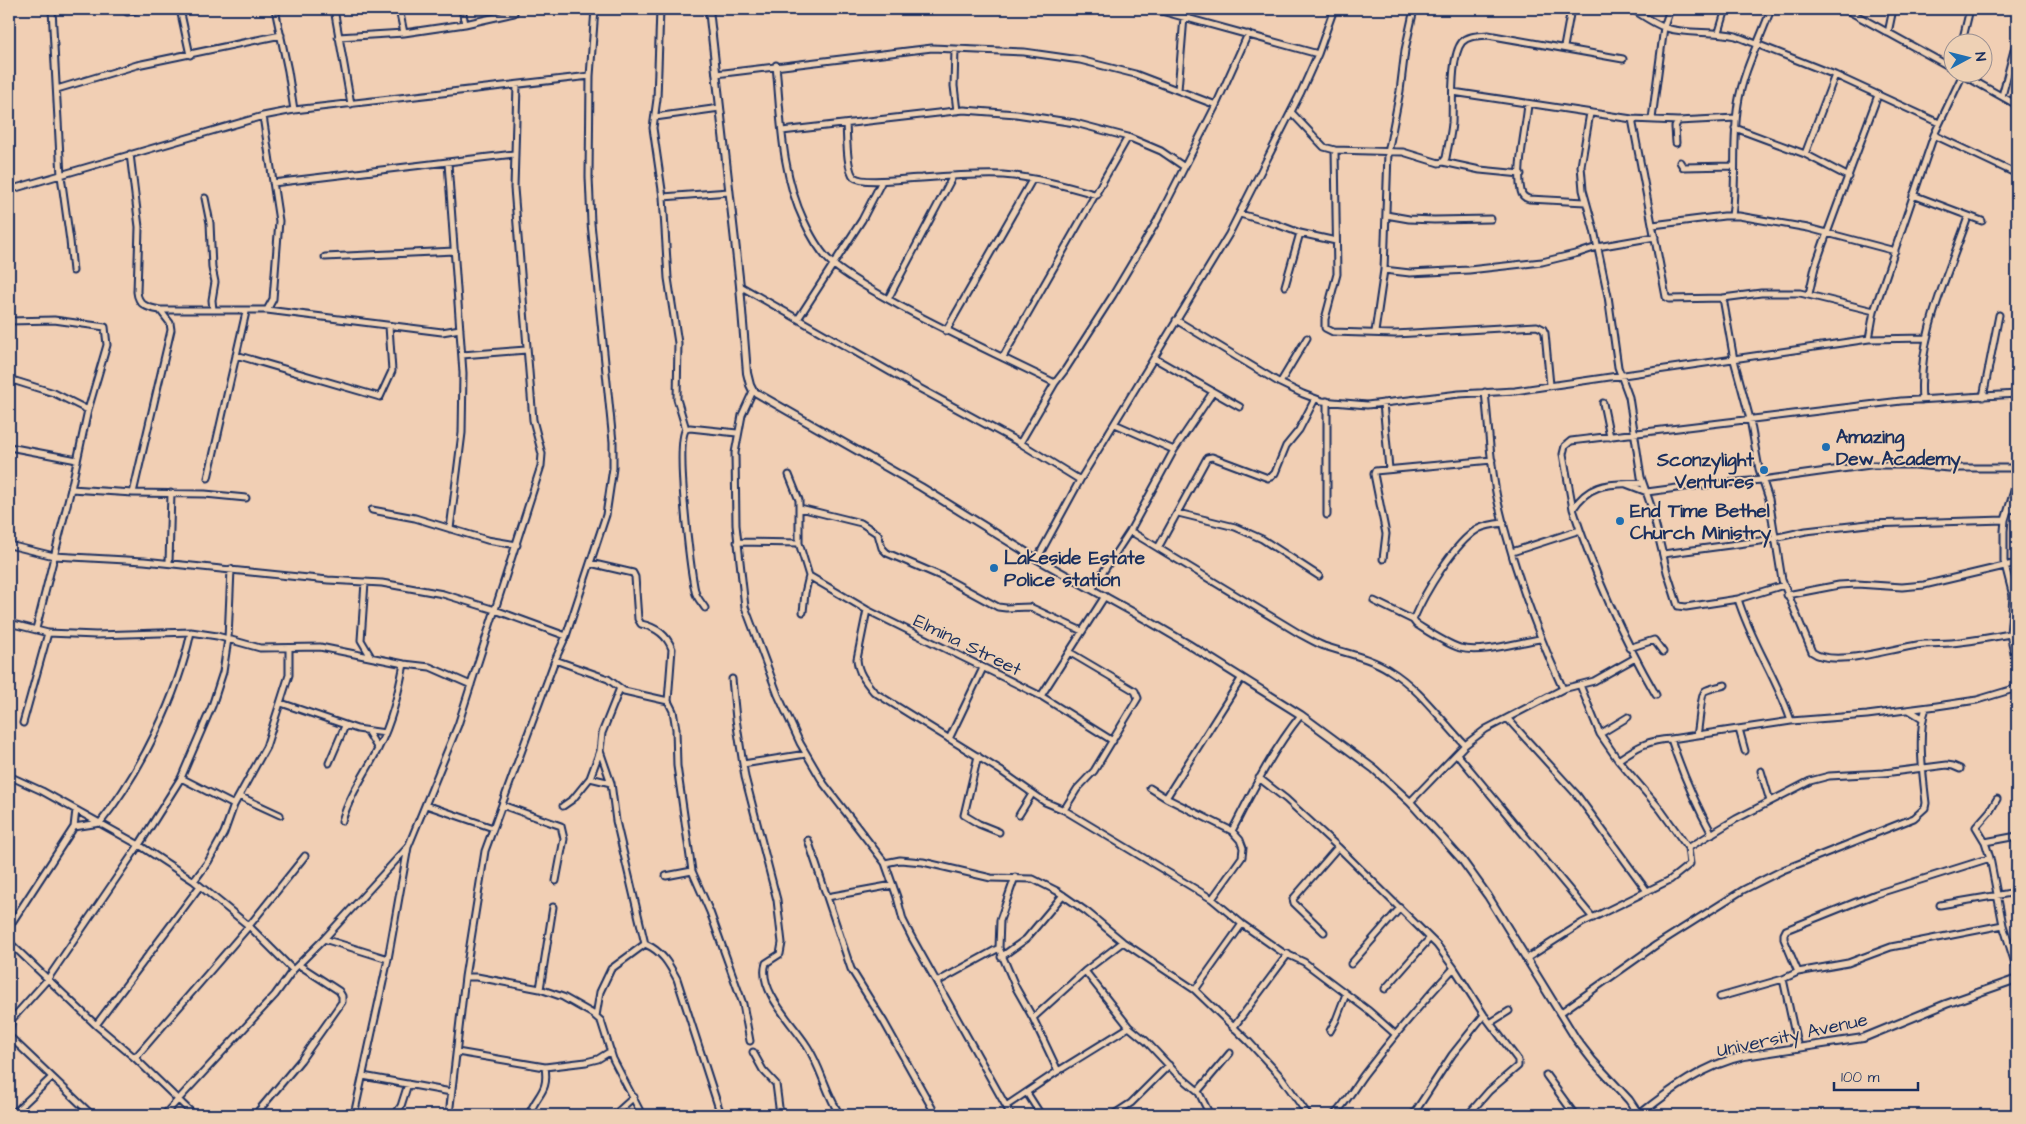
<svg xmlns="http://www.w3.org/2000/svg" width="2026" height="1124" viewBox="0 0 2026 1124" font-family="'Architects Daughter',sans-serif">
<style>
.lines{fill:none;stroke-linecap:round;stroke-linejoin:round}
.minor-casing{stroke:#1b2f5e;stroke-width:9}
.tertiary-casing{stroke:#1b2f5e;stroke-width:10}
.minor{stroke:#eed1b5;stroke-width:5}
.tertiary{stroke:#eed1b5;stroke-width:6}
.poi-dot{fill:#1f6fb2;stroke:#eed1b5;stroke-width:2}
.labels{text-anchor:middle;stroke-width:4;stroke-linejoin:round;paint-order:stroke}
.poi-label{font-size:19px;font-weight:bold;fill:#1b2f5e;stroke:#eed1b5;text-anchor:start}
.street-label{font-size:19px;fill:#1b2f5e;stroke:#eed1b5}
</style>
<rect width="100%" height="100%" fill="#f1cfb4"/>
<filter id="ink" filterUnits="userSpaceOnUse"><feTurbulence type="fractalNoise" baseFrequency=".02" numOctaves="2"/><feDisplacementMap in="SourceGraphic" scale="10" xChannelSelector="R" yChannelSelector="G"/><feConvolveMatrix kernelMatrix="1 2 1 2 8 2 1 2 1" color-interpolation-filters="sRGB"/></filter>
<g filter="url(#ink)">
<g class="lines">
<defs>
<path id="minor" d="M52,9L61,176L70,241L73,271
M180,9L190,55
M275,9L288,71L294,110
M334,9L351,104
M399,9L404,33
M462,9L465,24
M660,9L657,99L653,128L663,197L668,278L678,343L677,399L686,429C675,443 690,568 695,591C696,597 702,603 705,608
M1154,9L1318,54
M1632,9C1642,15 1654,24 1666,28C1688,35 1713,30 1736,36L1835,75L1939,123
M1845,9L1954,69
M127,12L140,9
M1719,32L1726,9
M1888,33L1893,9
M338,37L404,33L465,24L514,13
M1962,42L1970,9
M1564,47L1571,9
M955,49L954,86L957,111
M776,65C781,118 781,173 804,221C811,236 822,255 834,265C855,282 879,294 902,307C952,334 1004,358 1055,383
M1958,72L2017,105
M716,74L932,48L1024,52L1080,60L1135,74L1216,105
M57,89L137,65L281,35
M1178,90L1184,17
M1453,92L1632,119L1678,121L1736,118
M2002,96L2017,39
M1528,104C1526,128 1516,169 1521,191C1522,196 1525,198 1529,199L1585,202
M1291,112L1324,147L1335,150L1403,152L1439,163L1443,162L1480,170L1521,174
M1590,113L1581,166L1583,190L1594,230L1608,296L1618,367L1629,397L1641,477L1651,506L1667,572L1678,606L1686,607L1738,599L1784,585
M263,116L279,221L273,299L267,310
M655,117L720,108
M1632,119L1666,297L1669,299L1723,298L1761,293H1800L1874,311
M1652,119L1664,27L1670,9
M846,124C847,135 846,169 854,177C863,185 909,178 922,178C949,176 976,174 1003,175C1034,177 1067,186 1097,195
M1735,128L1805,154L1849,177
M782,131L964,110L1016,114L1075,123L1128,137L1161,151L1183,166
M1934,135L2017,174
M1676,143L1675,127L1678,121
M1335,150L1337,274L1325,319V328L1333,332L1395,334L1537,326L1543,329L1545,333L1550,385
M130,154L139,227L137,292C138,305 148,308 160,310H267L442,332L460,329
M1805,154L1835,75
M1443,162L1446,158C1448,146 1451,135 1452,123C1453,104 1450,57 1462,42C1469,35 1479,36 1488,35L1623,59
M1680,162L1683,167L1734,166
M448,163L463,373L462,433L450,529
M273,183L514,154
M9,190L263,116L294,110L590,76
M1913,195L1982,221
M663,197L729,192
M205,198L210,223L212,268L215,282L212,300L213,310
M1240,214L1276,224L1300,233L1336,241
M1386,215L1409,219L1434,220L1491,219
M1732,216C1737,179 1732,141 1738,104C1743,71 1760,40 1771,9
M1653,225L1724,216H1739L1808,228L1895,251
M325,257L455,251
M1384,270L1410,273L1469,270L1542,262L1579,253L1597,247L1655,237
M740,286L908,382L1020,443L1080,480
M1285,286L1300,233
M1809,294L1815,267L1823,244L1878,95
M1723,298L1734,360L1750,419L1759,469L1769,499L1782,580L1812,652C1835,669 1898,646 1925,644C1937,643 1949,644 1960,642C1977,640 1994,637 2010,634
M888,299L953,176
M798,319L862,220L882,181
M1176,320L1280,383L1303,394L1322,401L1367,405L1459,394L1515,391L1869,339L1927,338
M9,321L54,320L105,327L107,345L88,410L71,489L36,629
M946,331L1032,180
M1375,332L1384,270L1388,153L1400,91L1405,50L1414,9
M1869,339L1874,311L1934,135L1962,76
M236,355L380,397L392,371L389,326
M462,355L526,350
M1003,357L1128,137
M1154,358L1240,407
M9,379L54,393L88,410
M1280,383L1307,338
M753,391L742,415L735,453L736,525L745,607L778,695L800,743L824,784L885,863L897,897L903,920L911,936L1011,1115
M1485,392C1489,428 1490,467 1498,502C1513,567 1535,628 1563,689
M1983,397L1999,315
M1922,400C1917,337 1948,275 1968,217
M1383,403L1389,469
M1603,403L1610,437
M1115,424L1174,450
M686,429L690,428L737,433
M1020,443L1055,383L1065,370L1113,295L1157,221L1216,105L1248,34
M9,447L77,460
M789,475L799,500V543L809,576L805,593L803,612
M208,478L246,312
M2017,481L2005,520L2004,531V561L2013,596L2010,634L2014,652L2017,686
M1643,483C1614,485 1591,480 1573,509C1594,573 1622,636 1656,695
M1626,484L1647,492L1692,486L1762,480L1870,465H1914L1949,468H2017
M71,489L133,493L205,494L246,498
M133,493L171,330L170,323L160,310
M800,508L861,523L878,534L882,548L887,553L943,577L998,607L1006,608L1030,607L1082,631
M1573,509L1563,454L1565,446L1571,441L1901,401L2017,394
M372,510L415,518L487,540L517,545
M2009,510L2017,509
M1178,513L1235,527L1262,539L1319,576
M1327,515V401
M1130,531L1300,634C1308,638 1316,643 1324,646C1345,653 1371,658 1389,670C1419,688 1441,720 1465,745
M737,542L799,543
M9,545L54,556L144,561L328,580L382,583L443,594L495,610L566,636
M1158,548L1207,458L1212,457L1268,478L1271,477L1275,473L1286,446L1299,430L1315,399
M1512,552L1580,530
M1663,554L1760,541L1806,531L1868,524L2005,520
M1037,559L1080,480L1229,234L1301,92L1318,54L1334,9
M1383,559L1386,534L1374,474L1375,471L1492,460
M169,563L171,493
M590,563L633,573L635,577L638,619L641,624C655,627 667,635 672,649L668,701L673,711L676,729L677,766L692,871L710,912L743,1004L750,1041
M809,576L867,610L1041,696L1113,741
M365,582L361,640L371,657
M1092,589L1130,531L1174,450L1213,392
M1787,595L1839,585L1857,584L1902,587L1924,585L2017,563
M1738,599C1751,642 1777,678 1791,721
M1374,601L1413,620L1416,624C1429,632 1445,643 1460,648C1481,654 1519,642 1540,639
M867,610L857,659C858,673 865,681 874,692L1001,771L1045,802L1064,810L1212,899L1242,924L1282,952L1304,962L1369,1011L1395,1034
M1413,620C1424,594 1454,543 1478,529C1486,525 1494,524 1504,523
M9,623L48,633L96,635L191,632L217,636L260,648L320,647L404,664L430,667L471,685
M1629,648L1654,640L1663,652
M555,660L608,679L624,691L668,701
M732,679L736,719L745,777L777,900L782,943L780,954L766,963C757,990 794,1025 807,1046C821,1067 826,1094 840,1115
M1041,696L1105,596
M281,703L357,729L385,733
M1909,710L1922,718
M1507,718L1577,795L1647,891
M23,723L48,633
M1739,729L1745,751
M368,732L378,749
M1600,734L1628,717
M1697,735C1699,728 1701,693 1705,691C1710,688 1719,687 1725,685
M949,739L983,668
M1671,739C1682,773 1695,803 1712,834
M600,751L611,783L616,821L645,944
M1457,754L1593,918
M978,756L964,815L979,824L999,832
M1618,760C1637,747 1648,740 1671,739L1791,721L1867,715L1937,706L1977,700L2017,688
M329,763L345,726
M743,764L806,754
M1761,771L1770,801
M9,776L42,791L139,845L194,881L249,926L293,970
M181,778L234,805
M590,778L611,783
M1259,778L1286,799L1338,847L1437,945L1454,968L1484,1015L1518,1060V1066L1489,1091L1468,1115
M1150,788L1166,798L1232,831L1240,840L1243,848L1242,857L1212,899
M239,796L280,815
M1166,798L1241,679
M1997,799L1990,811L1976,827L1985,842L1990,858L2003,925L2017,970
M1410,802L1465,745L1486,729L1563,689L1594,681L1635,658
M426,805L493,828
M502,805L561,826L564,839L556,881
M563,806L573,799L590,778L600,751L602,733L620,688
M1064,810L1077,789L1094,771L1138,698L1135,691L1069,652
M1019,815L1032,794
M342,821C350,794 366,773 378,749C392,721 398,694 404,664
M74,827L100,823C141,771 177,698 191,632
M1232,831C1253,790 1272,751 1301,715
M808,840L851,969L884,1022L936,1115
M1985,842L2017,836
M1688,848L1736,819L1810,781L1829,776L1884,773L1947,765L1953,766L1960,769
M885,863L900,860L923,862L991,878L1033,879L1057,891L1087,912L1123,942L1195,990L1249,1042L1282,1078L1308,1115
M666,876L692,871
M194,881L208,862L224,833L234,805L266,747L289,675V649
M827,897L893,885
M1940,905L2017,892
M9,927L74,827L76,810
M1324,932L1294,903L1293,899L1338,847
M324,939L388,959
M9,942L96,1025L135,1058L194,1115
M645,944C662,951 669,964 677,979L721,1115
M999,948L1000,920L1015,877
M1001,957L1026,939L1063,895
M1526,959L1582,923L1670,880L1690,864L1688,848L1660,809L1618,760L1600,734L1580,685
M1351,964L1400,908
M1085,971L1129,1027L1146,1041L1175,1072L1198,1091L1210,1115
M1798,972L1784,939V934L1786,930L1876,894L1990,858
M465,977H477L540,989L563,997L593,1014L601,1021L613,1059L642,1115
M1783,979L1798,1048
M937,982L999,948L1016,988L1033,1018L1058,1071L1006,1106
M540,989L553,907
M1385,989L1430,938
M1195,990L1242,924
M1720,997L1783,979L1798,972L1848,963L1891,947L2003,925
M1560,1013L1656,945L1743,890L1783,870L1914,818L1925,808L1926,803C1923,777 1917,732 1926,708
M596,1016L600,992L611,969L645,944
M1033,1018L1085,971L1123,942
M1490,1023L1509,1011
M96,1025L200,886
M1233,1028L1288,954
M1330,1031L1336,1020L1346,994
M9,1033L12,1019L47,980L139,845L181,778L212,706L223,672L228,639L231,569
M9,1036L92,1115
M457,1052L545,1067L586,1062L598,1059L611,1051
M753,1052L763,1070L776,1084L780,1115
M135,1058L249,926L305,856
M1058,1071L1129,1027
M1546,1075L1575,1115
M363,1076L451,1092
M1198,1091L1230,1053
M1027,1093L1041,1115
M1114,1114L1131,1103L1169,1065
M12,1115L51,1078
M164,1115L275,995L293,970L324,939L408,847
M255,1115L301,1060L342,1002V996L339,991L299,965
M354,1115L388,959L408,847L458,725L541,466L542,454L533,420L514,188L517,85
M395,1115L401,1106L408,1084
M449,1115L465,977L485,851L555,660L566,636L606,515L613,468V442L591,223L589,177L590,76L595,9
M529,1115C537,1093 549,1093 545,1067
M614,1115L634,1097
M704,1115L720,1110
M1334,1115C1347,1102 1355,1086 1366,1072C1394,1036 1423,1001 1454,968
M1413,1115L1452,1055L1484,1015"/>
<path id="tertiary" d="M709,9L740,286L747,373L750,385L753,391L921,487L1037,559L1147,620L1188,644L1301,715L1374,769L1410,802L1462,860L1488,896L1576,1039L1593,1061L1629,1100L1639,1115C1669,1091 1705,1064 1744,1056L1863,1038L1946,1004L2017,979"/>
</defs>
<use href="#minor" class="minor-casing"/>
<use href="#tertiary" class="tertiary-casing"/>
<use href="#minor" class="minor"/>
<use href="#tertiary" class="tertiary"/>
</g>
</g>
<g class="poi-dot">
<circle cx="1826" cy="447" r="5"/>
<circle cx="1764" cy="470" r="5"/>
<circle cx="1620" cy="521" r="5"/>
<circle cx="994" cy="568" r="5"/>
</g>
<g class="labels">
<g class="poi-label">
<text x="1836" y="443">Amazing<tspan x="1836" dy="22">Dew Academy</tspan></text>
<text x="1754" y="466" text-anchor="end">Sconzylight<tspan x="1754" dy="22">Ventures</tspan></text>
<text x="1630" y="517">End Time Bethel<tspan x="1630" dy="22">Church Ministry</tspan></text>
<text x="1004" y="564">Lakeside Estate<tspan x="1004" dy="22">Police station</tspan></text>
</g>
<g class="street-label">
<text transform="translate(968 644) rotate(26)" y="7">Elmina Street</text>
<text transform="translate(1792 1034) rotate(-12)" y="7">University Avenue</text>
</g>
</g>
<rect width="2026" height="1124" fill="none" stroke="#eed1b5" stroke-width="30"/>
<rect x="15" y="15" width="1996" height="1094" fill="none" stroke="#1b2f5e" stroke-width="2" filter="url(#ink)"/>
<g transform="translate(1968 58) rotate(83)"><circle r="24" fill="#eed1b5" stroke="#9a9092"/>
<path d="M0-4L9 19L0 12L-9 19Z" fill="#1f6fb2"/>
<text y="-8" font-size="14" font-weight="bold" text-anchor="middle" fill="#1b2f5e">N</text>
</g>
<path d="M1834 1082v8h84v-8" fill="none" stroke="#1b2f5e" stroke-width="2.5"/>
<text x="1841" y="1082" font-size="15" fill="#1b2f5e" stroke="#eed1b5" stroke-width="4" paint-order="stroke">100 m</text>
</svg>
